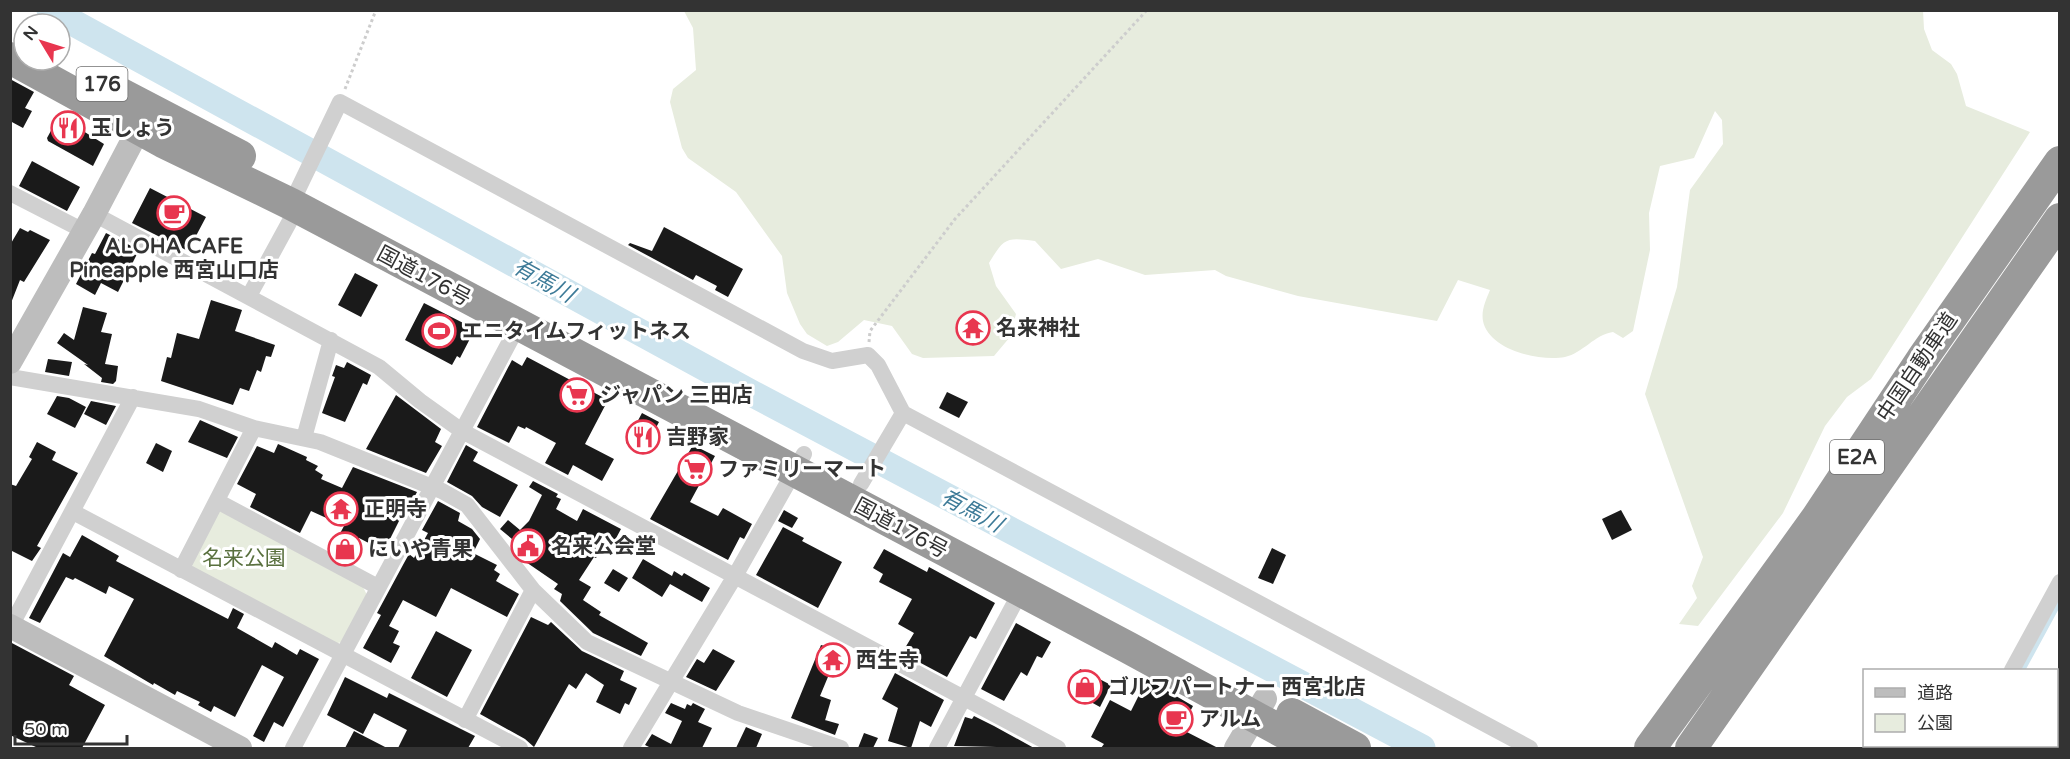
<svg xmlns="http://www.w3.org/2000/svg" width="2070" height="759" viewBox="0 0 2070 759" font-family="'Varela Round','Noto Sans JP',sans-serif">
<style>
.green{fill:#e7ecde}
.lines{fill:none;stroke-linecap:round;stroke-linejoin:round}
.stream{stroke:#cee4ee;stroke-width:4.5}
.river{stroke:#cee4ee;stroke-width:27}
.building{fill:#1a1a1a}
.path{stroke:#cdcdcd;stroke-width:3;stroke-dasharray:3 3;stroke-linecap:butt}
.street{stroke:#d0d0d0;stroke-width:16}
.secondary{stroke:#bdbdbd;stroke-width:24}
.highway{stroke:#9a9a9a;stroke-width:32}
.labels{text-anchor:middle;stroke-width:6;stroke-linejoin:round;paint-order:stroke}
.shield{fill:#fff;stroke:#707070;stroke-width:1.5}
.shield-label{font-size:20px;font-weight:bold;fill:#333}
.poi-label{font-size:21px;font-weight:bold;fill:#333;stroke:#fff;text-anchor:start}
.street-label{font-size:21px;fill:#333;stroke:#fff}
.park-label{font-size:21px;fill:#59703e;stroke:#fff}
.water-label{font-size:22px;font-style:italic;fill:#3e7b98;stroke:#fff}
</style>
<rect width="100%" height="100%" fill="#fff"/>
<path class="green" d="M1923,10L1924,29L1932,50L1951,64L1957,74L1966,106L2030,132L1871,379L1847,397L1825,426L1783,513L1698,626L1679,624L1697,598L1692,586L1703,557L1645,394L1677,287L1690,190L1723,144L1722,120L1715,111L1694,158L1660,166L1649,213L1650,250L1633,331L1623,338L1613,332C1594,335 1583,353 1565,357C1540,362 1489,350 1483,321C1481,310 1486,300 1490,290L1458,280L1437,321L1298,296L1226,276L1215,270L1145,275L1098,259L1061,269L1035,241C1006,237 1004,238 989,263L996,286L1016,314L1010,337L994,356L923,358L912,354L892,326L864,320L838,342L827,346L807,334L800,324L787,293L782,256L736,192L688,158L682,148L670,102L673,89L696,70L693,28L684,11Z
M226,510L361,583L367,595L342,642L334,644L193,569L191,560L217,512Z"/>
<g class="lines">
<path class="stream" d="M2023,670L2060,602
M1981,748L1983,746"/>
<path class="river" d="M50,10L753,394L1422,748"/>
</g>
<path class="building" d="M10,79L34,92L25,108L32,111L23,128L10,121Z
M59,116L104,144L93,166L48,141L47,138Z
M32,161L80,187L67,211L19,186Z
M150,188L206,217L188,251L132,223Z
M664,227L743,269L728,297L715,290L717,286L696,275L693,280L628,245L630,243L652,251Z
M20,228L28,232L30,230L50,240L24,282L20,280L11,303L10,245Z
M106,233L139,250L118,292L101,283L95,295L76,284L92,253L95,254Z
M355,273L378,285L361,317L338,305Z
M211,300L242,310L235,331L275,345L271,357L266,356L261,372L257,370L249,391L240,388L233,405L161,381L167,357L171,358L177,333L199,339Z
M424,303L475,329L460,358L457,356L452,365L405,340Z
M83,307L107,313L101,332L112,334L105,364L118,366L116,381L113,384L101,382L102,378L84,364L88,365L57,343L64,333L74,340Z
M527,357L608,400L585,444L614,459L602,481L573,465L568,475L545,463L556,443L526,427L525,429L518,426L509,443L477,427L512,360L522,366Z
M48,359L72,362L69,376L45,372Z
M347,362L371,375L367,385L363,383L345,422L322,413L335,377L332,376L336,365L344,368Z
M947,392L968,402L959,418L939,408Z
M396,395L441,429L435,442L442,446L426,473L366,449Z
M57,396L69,398L86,407L75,428L47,414Z
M91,401L116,406L106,425L84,414Z
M642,413L659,422L643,452L626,443Z
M200,420L238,437L227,458L188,442Z
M37,442L56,452L52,460L78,473L37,546L41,548L32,561L10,550V484L16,486L32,459L29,457Z
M156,443L172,451L163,472L146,463Z
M278,444L307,457L306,460L318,466L315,470L323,475L321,479L342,488L353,467L417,492L404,517L402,515L384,551L359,538L347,559L331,550L344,526L311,511L300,533L250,507L256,494L237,484L257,446L274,453Z
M466,445L478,452L473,461L518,485L500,517L482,507L472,496L447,482Z
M693,445L715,456L690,502L718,516L723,508L752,524L744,539L740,537L728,560L650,519Z
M533,481L558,494L556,497L561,499L556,509L577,521L583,509L621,529L614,542L608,538L596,558L594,557L579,580L591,587L583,600L601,612L599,615L648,643L641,656L593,633L560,601L562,594L554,589L558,584L523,560L511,544L512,539L500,529L508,520L520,530L529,521L542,495L529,487Z
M438,501L460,513L458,521L472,529L480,539L473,553L497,565L494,570L500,574L496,581L519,594L507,617L451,588L436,617L403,600L389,626L399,631L393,643L400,646L391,663L363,648L381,615L377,613L404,563L409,554L414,558L428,533L422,530Z
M784,510L798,518L792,528L778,521Z
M1621,510L1632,530L1612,540L1602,519Z
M783,527L804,538L802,541L842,562L818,608L756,575Z
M82,535L119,556L116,561L228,619L233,608L244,614L237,628L272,648L275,642L297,655L300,649L319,659L283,727L274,722L264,742L253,736L284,677L262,665L235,717L214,706L211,712L198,705L200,702L177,691L175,695L154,683L153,685L104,656L134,599L109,586L106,594L75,578L73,580L66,577L40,623L29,618L63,553L70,557Z
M640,537L652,544L647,552L635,545Z
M1272,548L1286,555L1273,584L1258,578Z
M884,549L927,572L929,567L995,603L976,639L970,636L947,677L902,653L914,633L898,624L912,599L879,582L883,574L873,568Z
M643,559L672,576L674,571L682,576L684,573L710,588L702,602L670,584L662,597L632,578Z
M613,569L628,578L619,592L604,583Z
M531,617L548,625L551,622L582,651L624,671L620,680L637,688L629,705L625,703L620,714L596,702L604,685L586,673L576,689L569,684L534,747L525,739L480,714Z
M1016,623L1051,642L1042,658L1037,656L1027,676L1021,672L1004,701L981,689Z
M436,631L472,650L447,697L411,678Z
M10,642L74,676L69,685L105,705L82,748H38L10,735Z
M821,645L848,653L840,676L830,672L820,696L831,700L824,724L825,720L839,724L835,735L791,718Z
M713,649L735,661L716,691L686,677L697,659L704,663Z
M1080,669L1111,685L1100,707L1069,690Z
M895,673L944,700L931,727L920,721L911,748L888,741L898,708L882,699Z
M345,677L387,698L389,693L475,736L468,748H398L407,730L374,713L363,734L327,715Z
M1147,679L1193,706L1181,729L1218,748H1101L1104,744L1091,737L1110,700L1131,711Z
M671,703L685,709L687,704L691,706L693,703L705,709L698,722L712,728L702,748H651L645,745L652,734L671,744L682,721L665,713Z
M974,716L994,726L1034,748L954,746L965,717L972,719Z
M746,727L762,734L756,748H736Z
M354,731L387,748H345Z
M864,733L878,738L873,748H858Z"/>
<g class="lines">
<path class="path" d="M345,89L376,10
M869,342L870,331L955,219L1147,10"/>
<path class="street" d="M10,193L84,231
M291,204L340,102L803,351L832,361L868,355L878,365L903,413L1530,748
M94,214L379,367L420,401L462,431L1058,748
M249,296L297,208
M10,377L199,409L254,428L320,442L442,491L467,505L533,590L587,642L738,713L841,748
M304,438L331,340
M861,484L903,413
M217,501L378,587
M73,512L520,748
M181,570L254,428
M10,628L133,397
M2012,670L2060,582
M465,720L533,590
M293,748L518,326
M631,748L735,576L804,454
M937,748L1021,591
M1971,748L1972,746"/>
<path class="secondary" d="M10,362L94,214L146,115
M10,626L240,748
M1236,748L1265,699"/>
<path class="highway" d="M10,58L163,142L291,204L1129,648L1312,748
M104,85L240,156
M1292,714L1355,748
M1650,748L1816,519L1922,359L2060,162
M1691,748L2060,219"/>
</g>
<defs>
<symbol id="restaurant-ring" viewBox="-11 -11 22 22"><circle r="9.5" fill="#fff" stroke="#e8364f" stroke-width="1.5"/><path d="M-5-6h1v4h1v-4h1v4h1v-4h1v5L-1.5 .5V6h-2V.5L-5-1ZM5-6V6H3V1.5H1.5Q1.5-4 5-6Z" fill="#e8364f"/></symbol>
<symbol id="cafe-ring" viewBox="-11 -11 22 22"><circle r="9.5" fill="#fff" stroke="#e8364f" stroke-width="1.5"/><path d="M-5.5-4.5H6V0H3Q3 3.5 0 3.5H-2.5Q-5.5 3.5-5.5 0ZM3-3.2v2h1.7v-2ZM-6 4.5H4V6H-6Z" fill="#e8364f"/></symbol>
<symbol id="temple-ring" viewBox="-11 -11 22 22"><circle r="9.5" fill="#fff" stroke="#e8364f" stroke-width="1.5"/><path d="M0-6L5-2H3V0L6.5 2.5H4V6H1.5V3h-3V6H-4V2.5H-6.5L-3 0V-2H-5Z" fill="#e8364f"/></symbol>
<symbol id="stadium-ring" viewBox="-11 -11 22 22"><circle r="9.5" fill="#fff" stroke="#e8364f" stroke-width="1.5"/><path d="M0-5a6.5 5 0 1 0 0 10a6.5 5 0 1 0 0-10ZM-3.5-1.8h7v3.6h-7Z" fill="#e8364f"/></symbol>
<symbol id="supermarket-ring" viewBox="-11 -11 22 22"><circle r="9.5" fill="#fff" stroke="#e8364f" stroke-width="1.5"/><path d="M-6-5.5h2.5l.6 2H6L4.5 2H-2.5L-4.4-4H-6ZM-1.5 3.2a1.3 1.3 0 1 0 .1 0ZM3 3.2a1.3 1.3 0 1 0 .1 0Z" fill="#e8364f"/></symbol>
<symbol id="civic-ring" viewBox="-11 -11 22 22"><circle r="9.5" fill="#fff" stroke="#e8364f" stroke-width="1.5"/><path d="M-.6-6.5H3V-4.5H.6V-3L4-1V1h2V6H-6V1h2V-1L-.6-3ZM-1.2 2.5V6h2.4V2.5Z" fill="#e8364f"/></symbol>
<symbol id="shop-ring" viewBox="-11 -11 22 22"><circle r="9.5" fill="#fff" stroke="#e8364f" stroke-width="1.5"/><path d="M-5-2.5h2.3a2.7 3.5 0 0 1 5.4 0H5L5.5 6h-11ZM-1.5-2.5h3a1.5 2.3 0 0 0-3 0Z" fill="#e8364f"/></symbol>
</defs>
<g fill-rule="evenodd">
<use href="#restaurant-ring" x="49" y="109" width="38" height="38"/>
<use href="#cafe-ring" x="155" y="194" width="38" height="38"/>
<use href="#temple-ring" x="954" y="309" width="38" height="38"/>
<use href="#stadium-ring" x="420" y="312" width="38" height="38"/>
<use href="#supermarket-ring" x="558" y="376" width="38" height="38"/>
<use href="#restaurant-ring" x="624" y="418" width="38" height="38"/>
<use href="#supermarket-ring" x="676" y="450" width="38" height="38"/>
<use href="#temple-ring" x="322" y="490" width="38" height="38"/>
<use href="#civic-ring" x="509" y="527" width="38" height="38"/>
<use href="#shop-ring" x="326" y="530" width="38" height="38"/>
<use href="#temple-ring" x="814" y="641" width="38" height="38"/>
<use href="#shop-ring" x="1066" y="668" width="38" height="38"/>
<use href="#cafe-ring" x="1157" y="700" width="38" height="38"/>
</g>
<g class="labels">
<g class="shield">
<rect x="76.5" y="67" width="51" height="34" rx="4.5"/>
<rect x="1830" y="440" width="54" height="34" rx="4.5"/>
</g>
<g class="shield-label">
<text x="102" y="91">176</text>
<text x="1857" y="464">E2A</text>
</g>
<g class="poi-label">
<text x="91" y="135">玉しょう</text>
<text x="174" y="253" text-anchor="middle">ALOHA CAFE<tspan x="174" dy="24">Pineapple 西宮山口店</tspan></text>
<text x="996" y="335">名来神社</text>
<text x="462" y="338">エニタイムフィットネス</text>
<text x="600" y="402">ジャパン 三田店</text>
<text x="666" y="444">吉野家</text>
<text x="718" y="476">ファミリーマート</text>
<text x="364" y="516">正明寺</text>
<text x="551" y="553">名来公会堂</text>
<text x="368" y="556">にいや青果</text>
<text x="856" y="667">西生寺</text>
<text x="1108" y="694">ゴルフパートナー 西宮北店</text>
<text x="1199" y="726">アルム</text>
</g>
<g class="street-label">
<text transform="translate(424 276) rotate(28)" y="7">国道176号</text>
<text transform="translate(1917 367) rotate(-56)" y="7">中国自動車道</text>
<text transform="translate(901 528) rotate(28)" y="7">国道176号</text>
</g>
<g class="park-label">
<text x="244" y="565">名来公園</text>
</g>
<g class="water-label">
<text transform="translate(544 280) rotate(29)" y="8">有馬川</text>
<text transform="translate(972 510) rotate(28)" y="8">有馬川</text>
</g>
</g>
<rect width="2070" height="759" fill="none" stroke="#333333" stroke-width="24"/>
<rect x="1863" y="669" width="195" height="78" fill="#ffffff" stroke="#adadad" stroke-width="1.5"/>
<rect x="1875" y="688" width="30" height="9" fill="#bdbdbd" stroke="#adadad" stroke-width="1.5"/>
<text x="1917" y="699" font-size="18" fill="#333333">道路</text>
<rect x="1875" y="714" width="30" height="18" fill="#e7ecde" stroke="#adadad" stroke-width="1.5"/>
<text x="1917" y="729" font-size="18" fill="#333333">公園</text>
<g transform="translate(42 42) rotate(308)"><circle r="28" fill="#ffffff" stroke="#adadad" stroke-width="1.5"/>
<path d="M0-4.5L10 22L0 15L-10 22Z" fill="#e8364f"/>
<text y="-9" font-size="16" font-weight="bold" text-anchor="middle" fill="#333333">N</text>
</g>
<path d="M15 735v9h112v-9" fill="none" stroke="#333333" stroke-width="3"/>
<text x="24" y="735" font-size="18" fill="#333333" stroke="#ffffff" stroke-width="4.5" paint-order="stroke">50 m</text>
</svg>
